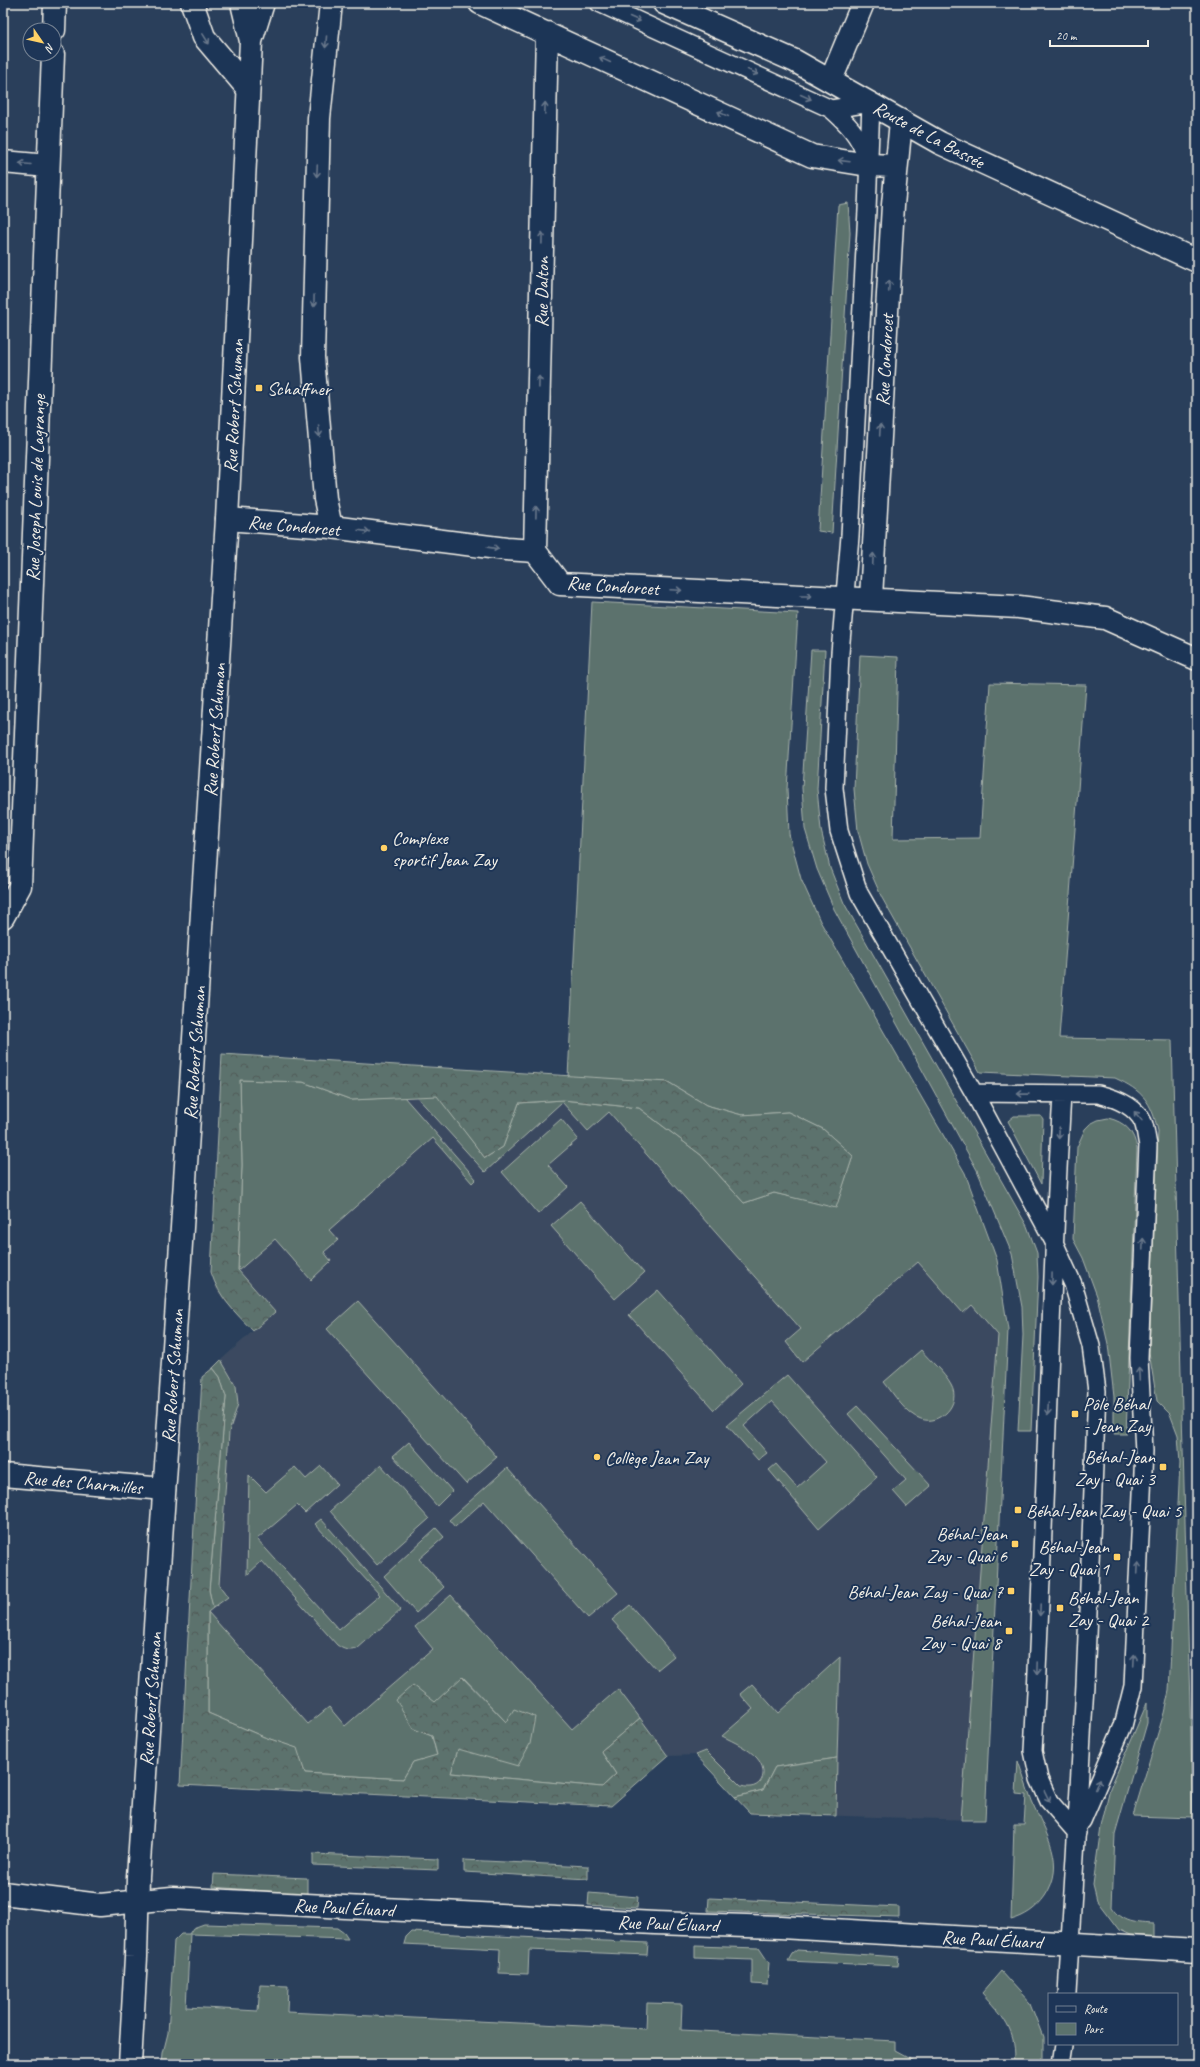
<svg xmlns="http://www.w3.org/2000/svg" width="1200" height="2067" viewBox="0 0 1200 2067" font-family="Caveat,sans-serif">
<style>
.built{fill:#3a4a60}
.green{fill:#5b726d;stroke:#a8b2aa}
.forest{fill:url(#forest-crowns);stroke:#a8b2aa}
.lines{fill:none;stroke-linecap:round;stroke-linejoin:round}
.service-casing{stroke:#f4f1e8;stroke-width:20}
.minor-casing{stroke:#f4f1e8;stroke-width:25}
.tertiary-casing{stroke:#f4f1e8;stroke-width:25}
.secondary-casing{stroke:#f4f1e8;stroke-width:25}
.service{stroke:#1d3557;stroke-width:17}
.minor{stroke:#1d3557;stroke-width:22}
.tertiary{stroke:#1d3557;stroke-width:22}
.secondary{stroke:#1d3557;stroke-width:22}
.oneway{stroke:#68778a}
.poi-dot{fill:#ffd166;stroke:#1d3557;stroke-width:1.5}
.labels{text-anchor:middle;stroke-width:4;stroke-linejoin:round;paint-order:stroke}
.street-label{font-size:19px;fill:#f4f1e8;stroke:#1d3557}
.poi-label{font-size:19px;fill:#f4f1e8;stroke:#1d3557;text-anchor:start}
</style>
<defs>
<pattern id="forest-crowns" width="20" height="18" patternUnits="userSpaceOnUse"><rect width="20" height="18" fill="#5b726d"/><path d="M2 6a3 3 0 1 1 6 0M12 15a3 3 0 1 1 6 0" fill="none" stroke="#515b58"/></pattern>
</defs>
<rect width="100%" height="100%" fill="#2a3f5b"/>
<filter id="ink" filterUnits="userSpaceOnUse"><feTurbulence type="fractalNoise" baseFrequency=".025" numOctaves="2"/><feDisplacementMap in="SourceGraphic" scale="8" xChannelSelector="R" yChannelSelector="G"/><feConvolveMatrix kernelMatrix="1 2 1 2 8 2 1 2 1" color-interpolation-filters="sRGB"/></filter>
<g filter="url(#ink)">
<path class="built" d="M222,1054L615,1079L742,1115L1004,1330L973,1820L750,1813L696,1755L668,1756L611,1806L180,1785L202,1377L253,1331L224,1300L216,1289L211,1272Z"/>
<path class="green" d="M848,203L850,233L832,533L818,531L838,205Z
M592,602L798,613L787,789L789,834L801,879L820,921L965,1173L997,1260L1008,1329L985,1820H961L998,1335L972,1305L963,1313L918,1262L802,1362L786,1342L801,1329L609,1112L588,1131L562,1102L485,1172L416,1096L437,1095L485,1158L503,1147L519,1103L563,1100L639,1108L701,1155L744,1203L774,1193L836,1207L853,1156L823,1129L788,1112L742,1115L706,1105L668,1082L568,1077Z
M811,650H825L817,789L821,830L830,868L844,903L1027,1226L1037,1253L1038,1277L1031,1431H1018L1023,1335L1022,1307L1012,1254L977,1170L834,909L817,869L805,829L802,788Z
M860,655L898,657L893,839L980,838L990,683L1086,685L1059,1038L1172,1040L1193,1818L1133,1816L1164,1713L1169,1691L1180,1463L1178,1435L1170,1414L1157,1401L1149,1352L1158,1131C1151,1101 1143,1091 1115,1078L980,1072L882,898L867,864L858,831L854,789Z
M240,1080L303,1082L352,1100L404,1097L476,1179L472,1183L433,1138L329,1230L338,1240L324,1252L331,1261L311,1280L275,1239L238,1271L242,1165Z
M1014,1116H1041L1043,1119L1041,1184L1008,1121Z
M1108,1118C1125,1122 1134,1131 1137,1149L1126,1434H1114V1397L1108,1344L1097,1296L1083,1258L1073,1239L1077,1147L1085,1129L1090,1124L1098,1120Z
M561,1119L578,1139L548,1165L568,1187L538,1214L502,1172Z
M580,1201L644,1273L615,1299L551,1226Z
M658,1290L741,1384L714,1410L629,1315Z
M358,1301L497,1457L466,1484L327,1329Z
M921,1350C930,1361 944,1372 951,1385C962,1404 940,1426 921,1419C905,1414 894,1394 884,1382Z
M221,1360L236,1386L238,1404L229,1432L219,1585L228,1597L213,1608L209,1590L226,1397L220,1377L213,1368Z
M787,1375L877,1477L819,1529L769,1470L776,1464L797,1488L826,1462L772,1401L744,1426L767,1453L758,1460L727,1425Z
M857,1406L931,1486L907,1507L893,1491L906,1480L848,1414Z
M409,1442L452,1491L437,1506L393,1456Z
M381,1465L429,1519L377,1565L330,1511Z
M321,1466L337,1484L305,1513L297,1505L257,1539L339,1630L380,1595L315,1524L321,1519L401,1610L357,1649C349,1651 344,1650 337,1645L262,1561L247,1575L249,1475L266,1492L295,1467L306,1479Z
M507,1468L618,1593L588,1618L484,1501L455,1527L449,1520Z
M436,1528L444,1537L419,1559L444,1587L416,1613L384,1576Z
M451,1595L572,1729L618,1689L640,1718L601,1751L616,1774L602,1787L451,1773L458,1749L506,1722L463,1677L414,1729L432,1736L437,1756L413,1762L403,1779L305,1773L296,1748L264,1737L208,1713V1612L308,1724L329,1707L345,1726L433,1649L415,1627Z
M630,1605L674,1656L657,1670L612,1620Z
M840,1657L837,1758L775,1767L763,1790L735,1797L696,1755L706,1751L741,1786C761,1792 770,1773 757,1758C748,1748 734,1742 722,1736L753,1709L740,1694L752,1684L778,1713Z
M1147,1703V1723L1115,1834L1112,1907C1123,1923 1136,1923 1154,1924V1937L1130,1935L1119,1930L1097,1901L1093,1885L1101,1827L1110,1789Z
M1018,1761C1023,1775 1027,1789 1032,1802C1046,1834 1067,1863 1045,1896C1036,1909 1025,1916 1011,1920L1014,1824H1024L1026,1795L1016,1794Z
M204,1924L337,1928L344,1933L348,1939L190,1934L186,2007L258,2011L260,1985L288,1986L287,2012L646,2029L647,2003L682,2004L681,2030L895,2041V2051L919,2064H162L163,2053L168,2033L174,1941L181,1934H189L193,1928Z
M411,1932L648,1943L647,1955L529,1950L528,1974L499,1973L500,1949L404,1944L406,1937Z
M695,1946L759,1948L769,1963L767,1985L752,1984V1960L695,1958Z
M797,1950L899,1957L898,1966L788,1961L792,1954Z
M1001,1971L1030,2003L1043,2037V2064H1014C1019,2033 1001,2014 982,1993Z"/>
<path class="forest" d="M222,1054L668,1082L706,1105L742,1115L788,1112L823,1129L853,1156L836,1208L774,1193L744,1203L701,1155L639,1108L563,1100L519,1103L503,1147L485,1158L437,1096L352,1100L303,1082L240,1080L242,1165L238,1270L275,1312L253,1331C235,1312 219,1298 211,1272Z
M213,1368L220,1377L226,1397L209,1590L213,1608L208,1612V1713L264,1737L297,1748L305,1773L403,1779L413,1762L437,1755L432,1736L414,1729L396,1700L413,1685L435,1702L462,1677L506,1722L514,1709L535,1717L530,1744L518,1766L458,1749L451,1773L602,1787L616,1774L601,1751L640,1718L668,1756L611,1806L180,1785L202,1377Z
M837,1758L836,1816L750,1813L735,1797L763,1790L775,1767Z
M313,1854L438,1859V1870L313,1865Z
M464,1860L588,1866V1879L464,1872Z
M214,1874L307,1878V1894L213,1887Z
M589,1893L638,1897L637,1908L588,1905Z
M709,1898L899,1907V1917L708,1911Z"/>
<g class="lines">
<defs>
<path id="service" d="M599,3L831,109C847,123 860,136 866,157
M831,109L871,103L867,210L850,536L840,653L834,788L839,831L859,893L974,1093L1053,1240L1073,1284L1091,1346L1097,1391L1085,1685L1067,1994
M974,1093L1098,1094C1115,1098 1135,1105 1143,1122C1146,1129 1146,1138 1148,1145L1139,1358L1144,1451L1133,1686L1123,1726L1082,1821
M1062,1095C1049,1313 1045,1532 1033,1751L1039,1779L1049,1801L1077,1833
M1061,2064L1064,2044"/>
<path id="minor" d="M192,3L204,37L248,89
M331,3L319,118L313,357L325,499L331,527
M480,3L812,156L868,165L896,166
M54,30L55,3
M831,80L863,3
M3,162L48,166
M227,519L331,527L506,549L535,551L560,584L1019,607L1105,618L1197,659
M535,551L547,33
M871,598L893,205L901,121
M3,917L20,886L53,54
M3,1475L164,1489
M3,1893L100,1905L172,1898L209,1900L655,1923L780,1927L1197,1951"/>
<path id="tertiary" d="M242,3L251,41
M130,2064L136,1957L138,1877L180,1259L227,519L251,41L263,3"/>
<path id="secondary" d="M664,3L795,61L940,143L1197,261"/>
</defs>
<use href="#service" class="service-casing"/>
<use href="#minor" class="minor-casing"/>
<use href="#tertiary" class="tertiary-casing"/>
<use href="#secondary" class="secondary-casing"/>
<use href="#service" class="service"/>
<use href="#minor" class="minor"/>
<use href="#tertiary" class="tertiary"/>
<use href="#secondary" class="secondary"/>
</g>
<defs><path id="oneway-shaft" d="M-6 0H5M1.5-3L5.5 0L1.5 3" fill="none" stroke-width="1.6" stroke-linecap="round" stroke-linejoin="round"/></defs>
<g class="oneway">
<use href="#oneway-shaft" transform="translate(635 19) rotate(24)"/>
<use href="#oneway-shaft" transform="translate(206 39) rotate(58)"/>
<use href="#oneway-shaft" transform="translate(326 42) rotate(95)"/>
<use href="#oneway-shaft" transform="translate(605 60) rotate(-155)"/>
<use href="#oneway-shaft" transform="translate(753 72) rotate(24)"/>
<use href="#oneway-shaft" transform="translate(806 97) rotate(25)"/>
<use href="#oneway-shaft" transform="translate(545 108) rotate(-88)"/>
<use href="#oneway-shaft" transform="translate(723 114) rotate(-155)"/>
<use href="#oneway-shaft" transform="translate(844 161) rotate(-173)"/>
<use href="#oneway-shaft" transform="translate(25 164) rotate(-175)"/>
<use href="#oneway-shaft" transform="translate(317 171) rotate(93)"/>
<use href="#oneway-shaft" transform="translate(542 238) rotate(-89)"/>
<use href="#oneway-shaft" transform="translate(889 286) rotate(-87)"/>
<use href="#oneway-shaft" transform="translate(314 301) rotate(91)"/>
<use href="#oneway-shaft" transform="translate(539 382) rotate(-89)"/>
<use href="#oneway-shaft" transform="translate(880 430) rotate(-87)"/>
<use href="#oneway-shaft" transform="translate(319 431) rotate(85)"/>
<use href="#oneway-shaft" transform="translate(536 512) rotate(-89)"/>
<use href="#oneway-shaft" transform="translate(364 531) rotate(7)"/>
<use href="#oneway-shaft" transform="translate(493 548) rotate(8)"/>
<use href="#oneway-shaft" transform="translate(873 559) rotate(-87)"/>
<use href="#oneway-shaft" transform="translate(676 590) rotate(3)"/>
<use href="#oneway-shaft" transform="translate(806 596)"/>
<use href="#oneway-shaft" transform="translate(1023 1094) rotate(-179)"/>
<use href="#oneway-shaft" transform="translate(1138 1116) rotate(-131)"/>
<use href="#oneway-shaft" transform="translate(1059 1133) rotate(93)"/>
<use href="#oneway-shaft" transform="translate(1143 1244) rotate(-88)"/>
<use href="#oneway-shaft" transform="translate(1052 1279) rotate(91)"/>
<use href="#oneway-shaft" transform="translate(1139 1374) rotate(-93)"/>
<use href="#oneway-shaft" transform="translate(1048 1409) rotate(93)"/>
<use href="#oneway-shaft" transform="translate(1138 1568) rotate(-87)"/>
<use href="#oneway-shaft" transform="translate(1040 1610) rotate(92)"/>
<use href="#oneway-shaft" transform="translate(1134 1660) rotate(-87)"/>
<use href="#oneway-shaft" transform="translate(1038 1668) rotate(92)"/>
<use href="#oneway-shaft" transform="translate(1098 1784) rotate(-67)"/>
<use href="#oneway-shaft" transform="translate(1047 1796) rotate(64)"/>
</g>
</g>
<g class="poi-dot">
<rect x="255" y="384" width="8" height="8" rx="2"/>
<circle cx="384" cy="848" r="4"/>
<rect x="1071" y="1410" width="8" height="8" rx="2"/>
<circle cx="597" cy="1457" r="4"/>
<rect x="1159" y="1463" width="8" height="8" rx="2"/>
<rect x="1014" y="1506" width="8" height="8" rx="2"/>
<rect x="1011" y="1540" width="8" height="8" rx="2"/>
<rect x="1113" y="1553" width="8" height="8" rx="2"/>
<rect x="1007" y="1587" width="8" height="8" rx="2"/>
<rect x="1056" y="1604" width="8" height="8" rx="2"/>
<rect x="1005" y="1627" width="8" height="8" rx="2"/>
</g>
<g class="labels">
<g class="street-label">
<text transform="translate(929 134) rotate(28)" y="7">Route de La Bassée</text>
<text transform="translate(541 292) rotate(-89)" y="7">Rue Dalton</text>
<text transform="translate(884 360) rotate(-87)" y="7">Rue Condorcet</text>
<text transform="translate(233 406) rotate(-87)" y="7">Rue Robert Schuman</text>
<text transform="translate(35 488) rotate(-88)" y="7">Rue Joseph Louis de Lagrange</text>
<text transform="translate(294 525) rotate(5)" y="7">Rue Condorcet</text>
<text transform="translate(613 585) rotate(4)" y="7">Rue Condorcet</text>
<text transform="translate(214 730) rotate(-86)" y="7">Rue Robert Schuman</text>
<text transform="translate(194 1053) rotate(-86)" y="7">Rue Robert Schuman</text>
<text transform="translate(172 1376) rotate(-86)" y="7">Rue Robert Schuman</text>
<text transform="translate(83 1482) rotate(5)" y="7">Rue des Charmilles</text>
<text transform="translate(150 1699) rotate(-86)" y="7">Rue Robert Schuman</text>
<text transform="translate(344 1907) rotate(3)" y="7">Rue Paul Éluard</text>
<text transform="translate(668 1923) rotate(2)" y="7">Rue Paul Éluard</text>
<text transform="translate(992 1939) rotate(3)" y="7">Rue Paul Éluard</text>
</g>
<g class="poi-label">
<text x="267" y="395">Schaffner</text>
<text x="392" y="844">Complexe<tspan x="392" dy="22">sportif Jean Zay</tspan></text>
<text x="1083" y="1410">Pôle Béhal<tspan x="1083" dy="22">- Jean Zay</tspan></text>
<text x="1155" y="1463" text-anchor="end">Béhal-Jean<tspan x="1155" dy="22">Zay - Quai 3</tspan></text>
<text x="605" y="1464">Collège Jean Zay</text>
<text x="1026" y="1517">Béhal-Jean Zay - Quai 5</text>
<text x="1007" y="1540" text-anchor="end">Béhal-Jean<tspan x="1007" dy="22">Zay - Quai 6</tspan></text>
<text x="1109" y="1553" text-anchor="end">Béhal-Jean<tspan x="1109" dy="22">Zay - Quai 1</tspan></text>
<text x="1003" y="1598" text-anchor="end">Béhal-Jean Zay - Quai 7</text>
<text x="1068" y="1604">Béhal-Jean<tspan x="1068" dy="22">Zay - Quai 2</tspan></text>
<text x="1001" y="1627" text-anchor="end">Béhal-Jean<tspan x="1001" dy="22">Zay - Quai 8</tspan></text>
</g>
</g>
<rect width="1200" height="2067" fill="none" stroke="#1d3557" stroke-width="16"/>
<rect x="8" y="8" width="1184" height="2051" fill="none" stroke="#f4f1e8" stroke-width="1.5" filter="url(#ink)"/>
<rect x="1048" y="1993" width="130" height="52" fill="#1d3557" stroke="#738091"/>
<rect x="1056" y="2006" width="20" height="6" fill="#1d3557" stroke="#738091"/>
<text x="1084" y="2013" font-size="12" fill="#f4f1e8">Route</text>
<rect x="1056" y="2023" width="20" height="12" fill="#5b726d" stroke="#738091"/>
<text x="1084" y="2033" font-size="12" fill="#f4f1e8">Parc</text>
<g transform="translate(42 42) rotate(124)"><circle r="19" fill="#1d3557" stroke="#738091"/>
<path d="M0-3L7 15L0 10L-7 15Z" fill="#ffd166"/>
<text y="-6" font-size="11" font-weight="bold" text-anchor="middle" fill="#f4f1e8">N</text>
</g>
<path d="M1050 40v6h98v-6" fill="none" stroke="#f4f1e8" stroke-width="2"/>
<text x="1056" y="40" font-size="12" fill="#f4f1e8" stroke="#1d3557" stroke-width="3" paint-order="stroke">20 m</text>
</svg>
